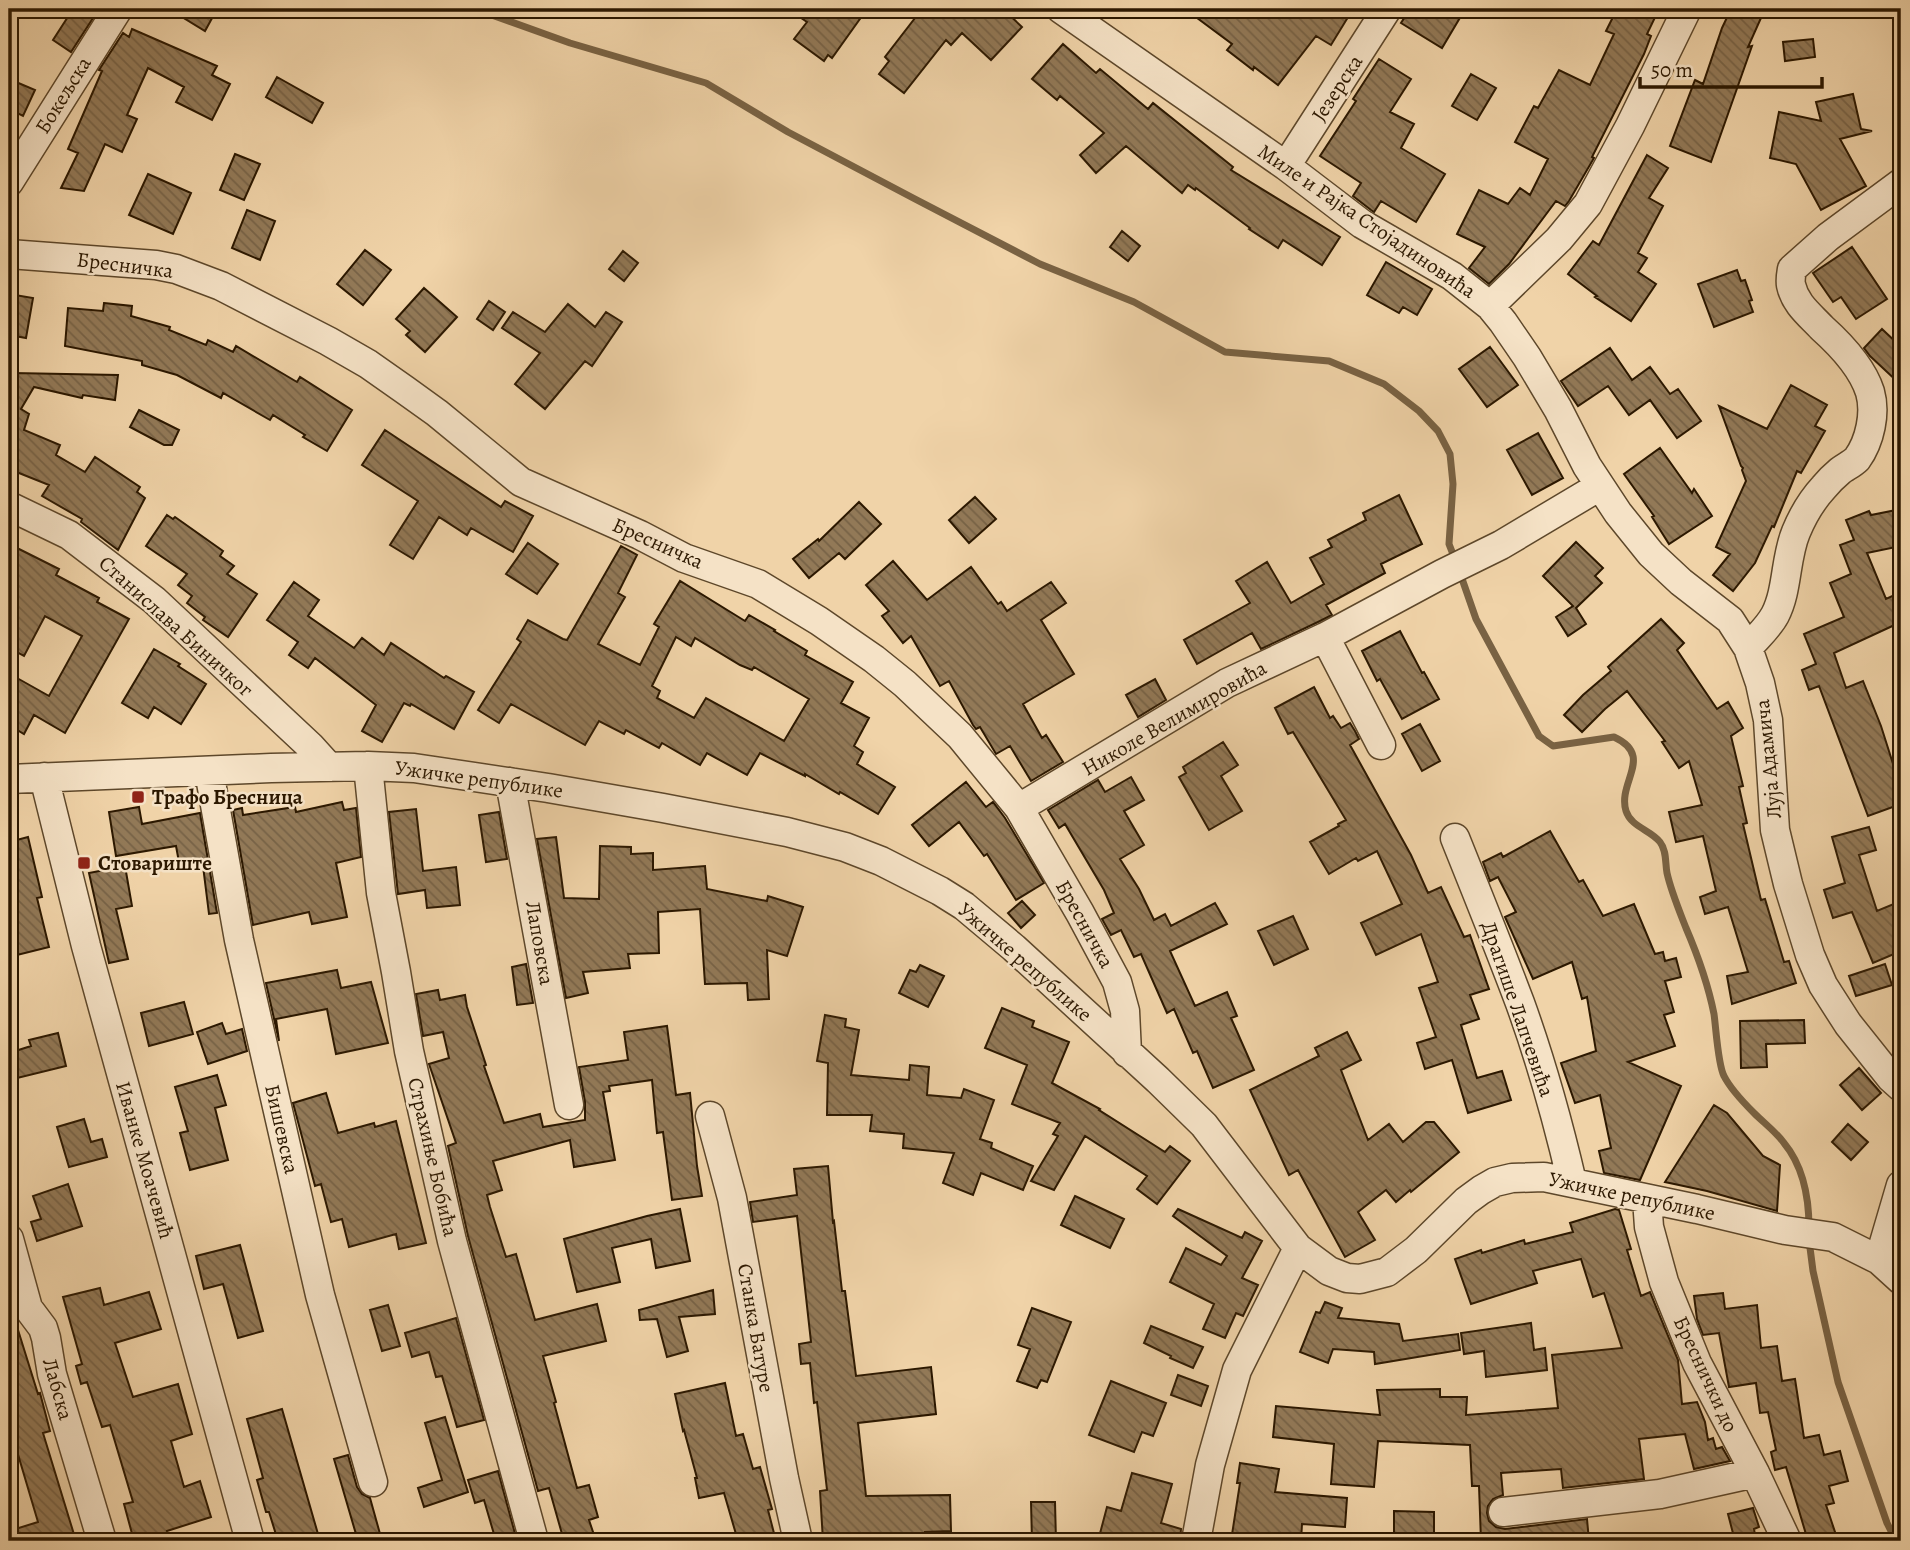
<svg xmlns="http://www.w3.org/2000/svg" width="1910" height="1550" viewBox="0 0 1910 1550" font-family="Alegreya,serif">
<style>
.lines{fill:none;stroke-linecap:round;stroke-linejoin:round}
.stream{stroke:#796243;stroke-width:7}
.building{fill:url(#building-back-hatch);stroke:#2c1800;stroke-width:2;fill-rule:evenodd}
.minor-casing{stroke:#5d472a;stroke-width:31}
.minor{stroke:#f5e2c6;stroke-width:28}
.poi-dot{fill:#8f2418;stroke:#f5e2c6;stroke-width:2.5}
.labels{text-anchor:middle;stroke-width:5;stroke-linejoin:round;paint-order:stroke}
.street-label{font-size:21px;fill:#2c1800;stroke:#f5e2c6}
.poi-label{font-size:21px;font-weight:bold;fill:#2c1800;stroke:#f5e2c6;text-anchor:start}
</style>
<defs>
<pattern id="building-back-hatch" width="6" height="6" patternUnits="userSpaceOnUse" patternTransform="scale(1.75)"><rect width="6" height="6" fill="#927957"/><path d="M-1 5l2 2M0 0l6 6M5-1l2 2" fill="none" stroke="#776246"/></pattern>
</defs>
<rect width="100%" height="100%" fill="#f0d3a8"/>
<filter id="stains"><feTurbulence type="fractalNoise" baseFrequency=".00286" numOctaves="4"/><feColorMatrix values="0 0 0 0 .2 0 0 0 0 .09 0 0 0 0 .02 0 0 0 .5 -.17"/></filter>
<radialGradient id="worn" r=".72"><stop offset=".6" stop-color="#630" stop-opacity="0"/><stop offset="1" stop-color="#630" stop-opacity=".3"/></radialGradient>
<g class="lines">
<path class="stream" d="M475,9L570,43L706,83L788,132L915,199L1040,264L1134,302L1225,352L1329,361L1384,384L1419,411L1438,431L1450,454L1453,484L1449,544L1456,562
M1460,573L1476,619L1539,736L1553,746L1614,737C1655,756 1617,782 1626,811C1631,827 1651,830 1660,842C1667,851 1665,863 1667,873C1671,891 1679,910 1686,928C1698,956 1708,984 1714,1014C1716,1028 1718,1065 1724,1076C1730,1088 1745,1104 1754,1113C1764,1123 1776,1132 1784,1143C1803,1166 1809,1199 1809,1228
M1809,1240L1813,1271L1838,1382L1887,1523L1896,1541"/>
</g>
<path class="building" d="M73,9H86L95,15L71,52L53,40Z
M169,9H217L205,31Z
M788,9H867L832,58L828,55L824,61L794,39L807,22Z
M922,9H1003L1022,27L991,60L962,33L951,45L946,40L904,93L879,74L889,61L885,57Z
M1185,9H1353L1331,45L1316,36L1278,85L1254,67L1253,70L1227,50L1232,44Z
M1410,9H1450L1461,16L1442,48L1401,23Z
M1617,9H1659L1647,34L1651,36L1644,54L1592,157L1594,158L1569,201L1565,206L1556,201L1509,264L1489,284L1469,268L1485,247L1457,234L1479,190L1508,204L1520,188L1530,195L1548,159L1515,142L1534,106L1538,108L1559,70L1590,85L1614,34L1606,31Z
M1731,9H1765L1748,47L1752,46L1711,162L1670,146L1695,80L1703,84L1722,28Z
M132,29L217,66L212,75L230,84L212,120L176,102L184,87L148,68L127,115L137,119L122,152L105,144L84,191L61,188L78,153L68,149L102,71L99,70L123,33L129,37Z
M1813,39L1815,57L1785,61L1783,42Z
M1063,44L1096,73L1100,69L1148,109L1153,103L1233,167L1231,170L1340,237L1322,265L1283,240L1278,248L1249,229L1250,228L1196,188L1195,190L1188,185L1182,193L1126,146L1096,173L1080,155L1104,133L1060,96L1057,100L1032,79Z
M1379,59L1411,79L1390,112L1414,124L1401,148L1445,174L1416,222L1381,201L1374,212L1371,210L1353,196L1361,183L1320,156L1356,101L1353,99Z
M1471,74L1496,88L1477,120L1452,106Z
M277,77L323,103L312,123L266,97Z
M9,79L35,90L23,116L9,109Z
M1853,94L1861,129L1872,131L1840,139L1866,186L1821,210L1796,164L1770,158L1779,112L1821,121L1816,102Z
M235,154L260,164L244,200L220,190Z
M1647,155L1668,168L1649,198L1663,206L1638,253L1647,258L1638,272L1656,284L1631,321L1595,297L1597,296L1568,274L1593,241L1599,245Z
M148,174L191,193L173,234L129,215Z
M247,210L275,221L260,260L232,248Z
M1122,231L1140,246L1128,261L1110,247Z
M1852,247L1887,299L1856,319L1841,297L1833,302L1813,273Z
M365,250L391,270L363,305L337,284Z
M623,251L638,263L624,281L609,269Z
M1386,262L1432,289L1417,315L1403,307L1399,313L1367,295Z
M1737,270L1741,281L1745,280L1752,300L1749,301L1753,312L1714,327L1698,284Z
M424,288L457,317L425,352L406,335L410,331L396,319Z
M9,294L33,298L26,338L9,335Z
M489,301L505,312L493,330L477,319Z
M104,303L132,306L131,316L170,327L169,330L206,345L208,340L233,352L236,346L297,382L300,377L352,410L327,451L303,437L305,435L273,415L270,420L223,393L221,398L177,375L142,365V361L65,346L68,308L103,311Z
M568,304L595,327L606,312L622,322L592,366L585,361L545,409L515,384L540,353L502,328L513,312L545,332Z
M1882,329L1901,347V385L1870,356L1864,348Z
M1490,347L1518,385L1487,407L1459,369Z
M1610,348L1632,380L1650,367L1670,394L1678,389L1701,421L1677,438L1650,400L1629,415L1608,386L1578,406L1561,381Z
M13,373L118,375L115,400L83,395L82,398L34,387L21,409L29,414L24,430L60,445L56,455L85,472L95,457L140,487L137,492L145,498L118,550L81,522L82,519L42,496L49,485L9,469V381H12Z
M1791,385L1827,405L1815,426L1825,431L1801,473L1797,471L1774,527L1772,526L1755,563L1733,591L1713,575L1730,554L1716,547L1746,481L1742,470L1743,468L1741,466L1719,406L1767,429Z
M139,410L179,430L172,445H164L130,427Z
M385,430L501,507L505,501L533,516L513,552L471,528L467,535L439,517L413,559L390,545L418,501L362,465Z
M1538,433L1563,478L1532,495L1507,450Z
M1660,448L1692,493L1694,489L1712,516L1669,544L1652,517L1654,516L1624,474Z
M1399,495L1422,544L1381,564L1385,573L1326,605L1332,615L1318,622L1261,649L1252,633L1197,664L1184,640L1250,603L1236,581L1267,562L1291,603L1324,584L1310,558L1332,547L1328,540L1366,520L1363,513Z
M975,497L996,519L969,543L949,520Z
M859,502L881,524L845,559L839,553L809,578L793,559L818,539L819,541Z
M1901,509V546L1867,553L1886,599L1901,592V622L1834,653L1846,688L1863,681L1881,726L1901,789V804L1868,816L1819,686L1809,690L1802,670L1816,664L1804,634L1844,617L1830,583L1851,574L1840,545L1854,540L1846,520L1869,511L1871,515Z
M167,515L173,519L175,517L223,551L220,556L234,566L227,574L257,594L228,637L203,620L205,617L187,603L192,596L178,585L187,574L146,546Z
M1576,542L1603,568L1595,576L1602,583L1576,608L1586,624L1568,636L1556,617L1573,606L1543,576Z
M528,543L558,564L537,594L506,574Z
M9,544L59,569L56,575L99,598L97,602L129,619L65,733L34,715L24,734L9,725V693L17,678L49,696L82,636L45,616L24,656L9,648Z
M621,546L637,555L618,593L625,597L598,644L640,665L659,627L654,624L680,581L745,621L749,615L775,630L774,631L807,651L805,655L853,682L841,703L869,718L854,746L863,752L857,764L895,787L878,814L840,792L839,794L805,774V776L760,753L747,775L707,753L700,765L662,743L659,748L626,730L624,734L599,721L585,745L511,704L499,723L478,710L521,642L517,639L528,620L563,639L567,640ZM676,637L691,646L695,638L740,665L752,670L754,667L809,699L784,741L706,698L694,718L657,698L660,691L652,686Z
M893,561L927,600L971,567L998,604L1001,602L1007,611L1051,582L1066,603L1041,620L1074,674L1023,704L1042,738L1046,735L1063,762L1031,781L1010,746L996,754L980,727L976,729L973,725L949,681L940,686L911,636L903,643L882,616L889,611L866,585Z
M294,582L319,600L308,616L354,648L362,638L384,655L391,643L444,678L446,676L474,692L454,729L411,704L410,706L404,703L382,742L362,731L376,705L315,658L308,668L289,655L298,642L267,620Z
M1661,619L1684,643L1677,650L1717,709L1728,702L1743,728L1731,736L1743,786L1739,787L1747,823L1743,824L1761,900L1765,899L1784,962L1789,961L1796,983L1732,1004L1727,976L1748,972L1728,907L1705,914L1700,897L1716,891L1703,836L1676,842L1669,812L1702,805L1689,761L1679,768L1662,742L1665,741L1627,691L1605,709L1582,732L1564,715L1583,695L1611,671L1608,667Z
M1400,631L1422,673L1424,672L1439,699L1402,719L1380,679L1377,681L1362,651Z
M154,649L180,664L178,666L206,684L181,724L154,707L148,718L122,703Z
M1155,679L1166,700L1138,717L1126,695Z
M1314,687L1330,718L1333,716L1341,728L1350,723L1355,731L1359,739L1350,745L1411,855L1428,893L1441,887L1464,937L1470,935L1489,989L1470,995L1479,1019L1461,1025L1477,1078L1502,1071L1511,1100L1468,1113L1452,1060L1425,1069L1417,1043L1436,1037L1419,988L1438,982L1421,934L1376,955L1361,923L1402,904L1377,851L1358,861L1356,858L1329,874L1310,842L1339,826L1338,824L1346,820L1293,732L1288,734L1275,708Z
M1420,724L1440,761L1422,771L1402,734Z
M1223,742L1238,765L1221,776L1242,811L1209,830L1179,777L1186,773L1183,767Z
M1131,777L1144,800L1124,811L1144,845L1120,859L1139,889L1154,920L1165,914L1171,926L1215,903L1227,924L1170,951L1195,1006L1227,992L1237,1016L1231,1018L1254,1070L1213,1088L1197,1051L1193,1053L1174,1009L1167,1013L1141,954L1134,957L1121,930L1111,935L1102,919L1114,913L1104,890L1065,824L1059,828L1048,810L1098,780L1105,792Z
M966,782L986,807L993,802L1005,818L1044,883L1016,900L987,854L984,856L959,822L929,846L912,825Z
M342,802L344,810L356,808L361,857L336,863L347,917L312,924L309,912L253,925L233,810L242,808L243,815L295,807L296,812Z
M139,807L142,824L200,813L217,913L209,914L202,858L179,862L176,846L116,856L109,812Z
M416,809L423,871L456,867L460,905L427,908L425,890L398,894L389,812Z
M499,812L507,859L486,862L479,815Z
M1869,827L1876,850L1859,855L1877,911L1901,901V951L1873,963L1852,912L1833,918L1824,890L1845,883L1832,837Z
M1550,831L1579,882L1583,880L1603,916L1634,904L1655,954L1663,952L1665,961L1676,958L1681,977L1665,981L1674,1012L1664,1015L1675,1046L1628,1062L1681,1086L1640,1180L1604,1173L1599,1151L1611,1148L1600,1095L1575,1103L1561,1063L1596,1051L1587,997L1582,999L1572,962L1533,979L1505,917L1516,912L1498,877L1490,881L1483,862L1501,853L1503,857Z
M28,837L42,897L37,898L49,947L9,957V842Z
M556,837L564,898L599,899L600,846L631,847V854L653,853V870L705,866L707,889L767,901L768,896L803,907L787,956L767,950L769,999L748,1000L747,983L705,984L700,909L658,912L659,953L628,954L630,968L583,972L588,993L566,998L537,839Z
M125,866L132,906L116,909L128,959L109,963L89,873Z
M1022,901L1035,915L1021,928L1008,913Z
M1293,916L1308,949L1274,965L1258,931Z
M526,964L533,1003L517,1005L512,967Z
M1885,964L1892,985L1856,996L1849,976Z
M920,965L944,976L928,1007L899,993L910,970L916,972Z
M337,970L341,988L371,982L388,1043L336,1054L327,1009L276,1019L279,1041L266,983Z
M438,990L440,1000L465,995L467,1007L486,1065L484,1066L504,1123L540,1114L543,1127L585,1120V1102L579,1067L628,1060L624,1032L667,1026L676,1095L690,1093L697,1166L702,1196L672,1200L663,1132L657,1133L652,1080L609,1086L610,1091L603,1092L615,1160L574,1167L570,1140L493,1161L502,1190L487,1195L490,1207L506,1257L516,1254L535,1320L597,1304L606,1341L543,1356L556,1402L554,1403L577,1488L589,1485L598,1517L589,1520L596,1541H564L549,1488L538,1491L468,1236L448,1146L456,1143L429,1064L449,1058L443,1032L423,1036L416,994Z
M184,1002L193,1034L149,1046L141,1013Z
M1002,1008L1034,1021L1032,1027L1069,1042L1052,1083L1100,1109L1099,1110L1165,1152L1170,1146L1190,1161L1157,1204L1137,1189L1147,1176L1085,1136L1054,1190L1031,1181L1058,1136L1053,1134L1060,1123L1012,1104L1027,1065L985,1048Z
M825,1015L846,1019L845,1027L859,1030L851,1075L909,1080L910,1065L929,1067L927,1095L961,1098L964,1089L994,1100L980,1139L992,1143L991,1148L1033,1166L1023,1190L981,1173L973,1195L943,1183L954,1153L903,1148L904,1134L870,1131L872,1115H827L828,1063L817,1061Z
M1804,1020L1805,1043L1766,1044L1767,1067L1741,1068L1740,1021Z
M222,1023L226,1034L242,1029L247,1051L208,1064L197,1032Z
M1347,1032L1361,1060L1341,1070L1368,1140L1389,1124L1403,1142L1426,1122H1434L1459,1152L1411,1192L1410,1190L1396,1202L1386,1190L1358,1212L1375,1240L1345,1257L1298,1170L1289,1175L1250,1090L1319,1056L1315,1048Z
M58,1033L66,1066L9,1080V1053L31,1046L29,1040Z
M1859,1068L1881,1093L1862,1110L1840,1085Z
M217,1075L226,1105L215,1108L228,1160L190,1170L180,1133L188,1131L175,1087Z
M326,1093L338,1133L374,1123L375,1127L396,1121L426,1243L399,1249L396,1234L349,1247L342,1219L331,1222L321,1184L315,1186L293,1103Z
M1714,1105L1727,1113L1763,1156L1780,1165L1777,1211L1707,1191L1665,1182Z
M84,1119L91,1142L102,1139L107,1157L69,1167L57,1127Z
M1848,1124L1868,1142L1851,1160L1832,1142Z
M828,1166L833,1222L834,1221L842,1291H845L856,1376L931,1367L936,1414L858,1423L866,1496L950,1495L951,1531L925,1532V1540L823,1541L820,1491L827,1490L817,1402L814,1403L810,1363L801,1364L799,1344L811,1342L797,1216L753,1222L750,1202L797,1195L794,1169Z
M68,1184L82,1226L37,1241L31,1222L41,1219L33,1196Z
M1075,1196L1124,1219L1110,1248L1061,1225Z
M680,1209L690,1261L656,1268L651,1239L612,1248L620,1282L577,1292L564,1239L647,1216Z
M1178,1209L1242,1238L1245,1232L1262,1241L1242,1278L1258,1285L1243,1316L1236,1313L1225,1338L1203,1329L1214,1304L1170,1282L1186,1248L1221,1265L1227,1256L1173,1216Z
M1615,1209L1619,1210L1631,1249L1627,1250L1641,1296L1650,1292L1678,1360L1682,1404L1697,1402L1705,1422L1708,1440L1713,1438L1716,1449L1722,1447L1730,1461L1694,1469L1685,1434L1639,1439L1644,1479L1563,1488L1561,1469L1501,1473L1503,1495L1493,1499L1488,1506L1487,1513L1489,1521L1496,1527L1505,1529L1587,1519L1589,1541H1481L1479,1486H1472L1470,1445L1378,1441L1374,1487L1331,1484L1334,1444L1273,1437L1276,1406L1380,1415L1377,1390L1440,1389V1397H1467L1466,1415L1558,1408L1552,1355L1622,1348L1604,1293L1593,1297L1581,1259L1533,1271L1537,1283L1471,1304L1455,1259L1481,1250L1482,1253L1524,1240L1525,1244L1573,1232L1570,1223Z
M240,1245L263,1331L238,1338L223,1284L204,1289L196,1256Z
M100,1288L104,1305L149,1292L161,1329L115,1343L133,1397L178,1384L192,1434L171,1441L184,1487L200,1481L211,1517L167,1531L170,1541H134L124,1504L133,1502L110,1425L102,1427L87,1382L81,1384L76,1366L82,1364L63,1297Z
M713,1290L715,1314L679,1317L688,1351L667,1357L657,1319L640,1320L639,1310Z
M1723,1293L1725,1309L1757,1305L1761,1348L1777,1346L1782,1381L1795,1379L1804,1438L1819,1435L1824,1455L1840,1451L1848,1481L1829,1486L1834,1503L1826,1505L1838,1541H1808L1786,1467L1775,1470L1771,1452L1776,1450L1768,1412L1760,1413L1756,1383L1729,1387L1719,1333L1703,1335L1697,1319L1694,1296Z
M1325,1302L1342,1308L1338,1318L1399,1324L1403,1341L1458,1334L1460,1350L1375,1364L1374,1352L1333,1349L1328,1363L1300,1352L1316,1312L1320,1313Z
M388,1305L400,1346L382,1351L370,1310Z
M1032,1308L1071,1322L1047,1382L1041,1380L1037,1388L1017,1381L1030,1349L1018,1345Z
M9,1315H13L14,1317L38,1394L40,1393L50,1431L43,1433L76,1541H9V1531L38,1522L14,1441L9,1442Z
M456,1318L484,1420L457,1427L442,1376L436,1377L429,1352L412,1357L405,1333Z
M1531,1323L1534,1350L1545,1348L1547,1370L1486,1377L1484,1351L1464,1354L1461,1333Z
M1151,1326L1203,1347L1193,1368L1170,1358L1171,1356L1144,1343Z
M1178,1375L1208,1386L1201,1406L1171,1395Z
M1111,1381L1166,1403L1153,1436L1142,1432L1134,1452L1089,1435Z
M725,1383L736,1436L743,1434L753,1469L760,1467L772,1509L768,1510L776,1541H738L724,1493L699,1498L695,1478H697L684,1430L683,1431L675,1394Z
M282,1409L320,1541H278L269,1512H266L257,1480L263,1478L247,1419Z
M445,1417L468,1492L424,1507L418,1488L442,1480L425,1423Z
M348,1455L357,1487L362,1494L370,1498L382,1541H358L334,1459Z
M1240,1463L1279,1469L1275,1492L1347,1498L1345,1527L1302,1524L1301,1541H1231L1240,1483H1237Z
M498,1471L517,1541H496L484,1500L475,1503L468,1480Z
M1132,1473L1172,1484L1161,1523L1181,1529L1180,1541H1098L1107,1507L1121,1511Z
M1031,1502H1055L1056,1541H1032Z
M1753,1508L1759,1527L1754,1529L1756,1541H1735L1728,1514Z
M1394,1511L1434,1512V1537L1414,1536V1541H1394Z"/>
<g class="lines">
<defs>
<path id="minor" d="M1061,9L1286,166L1362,224L1452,276L1490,306L1503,322L1527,357L1558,409L1587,466L1618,513L1651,554L1681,582L1730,620L1748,648L1760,683L1768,720L1775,830L1788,884L1810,955L1823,985L1848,1024L1891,1078L1901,1087
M1286,166L1387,9
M9,182L118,9
M9,254L156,265L176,269L221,286L328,341L368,364L405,390L437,413L521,482L640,535L684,558L758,584L819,621L874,659L905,684L960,736L1019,808L1080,913L1117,982L1125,1011L1127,1053
M1490,306L1559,239L1588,204L1630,126L1687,9
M9,506L69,535L154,600L310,746L329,767
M1325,637L1381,745
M1748,648C1757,637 1768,628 1775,615C1788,590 1785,558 1796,532C1803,515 1812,500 1824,487C1829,481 1834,476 1840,471C1845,467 1852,464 1857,459C1870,441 1876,413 1870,392C1862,367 1841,345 1822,328C1810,315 1795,304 1791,285C1790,280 1791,275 1792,269L1828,237L1901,183
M368,766L381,893L396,972L409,1051L452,1241L534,1541
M209,771L239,940L320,1295L373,1482
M44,777L86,946L250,1541
M9,779L271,768L368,766L414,768L548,788L663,808L787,832L845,847L881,861L940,891L964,906L1014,948L1158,1080L1204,1125L1298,1248L1329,1271L1347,1278L1360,1279L1387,1272L1416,1250L1466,1201L1481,1190L1495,1182L1512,1178L1544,1177L1697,1209L1785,1230L1833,1237L1879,1260L1901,1280
M510,782L569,1105
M1019,808L1227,683L1325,637L1442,574L1501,545L1600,486
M1455,838C1477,893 1499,947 1520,1003C1541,1061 1558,1122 1572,1182
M710,1116L732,1198L784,1478L798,1541
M1647,1199L1649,1227L1664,1282L1697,1363L1755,1473L1787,1541
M9,1239L28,1308L43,1328L46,1338L52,1374L102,1541
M1879,1260L1901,1185
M1503,1512L1660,1494L1755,1473
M1196,1541L1210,1465L1237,1370L1298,1248"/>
</defs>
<use href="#minor" class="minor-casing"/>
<use href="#minor" class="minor"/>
</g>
<g class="poi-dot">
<rect x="131" y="790" width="14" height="14" rx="3.5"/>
<rect x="77" y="856" width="14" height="14" rx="3.5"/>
</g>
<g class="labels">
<g class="street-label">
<text transform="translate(1337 88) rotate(-57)" y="7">Језерска</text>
<text transform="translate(63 95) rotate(-58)" y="7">Бокељска</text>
<text transform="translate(1367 221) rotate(34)" y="7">Миле и Рајка Стојадиновића</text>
<text transform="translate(125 265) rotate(7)" y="7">Бресничка</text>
<text transform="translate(658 543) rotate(24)" y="7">Бресничка</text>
<text transform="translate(176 626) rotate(42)" y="7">Станислава Биничког</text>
<text transform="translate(1174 718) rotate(-30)" y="7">Николе Велимировића</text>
<text transform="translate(1768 759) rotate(-96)" y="7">Луја Адамича</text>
<text transform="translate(479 779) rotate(8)" y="7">Ужичке републике</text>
<text transform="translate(1085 924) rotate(61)" y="7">Бресничка</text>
<text transform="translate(540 943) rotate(80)" y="7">Лаповска</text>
<text transform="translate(1025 962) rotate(41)" y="7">Ужичке републике</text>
<text transform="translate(1518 1009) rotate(71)" y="7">Драгише Лапчевића</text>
<text transform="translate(282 1129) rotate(77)" y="7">Бишевска</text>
<text transform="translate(433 1157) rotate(77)" y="7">Страхиње Бобића</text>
<text transform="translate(145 1160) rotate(74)" y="7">Иванке Моачевић</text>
<text transform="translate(1632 1196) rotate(12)" y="7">Ужичке републике</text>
<text transform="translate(756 1328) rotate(80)" y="7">Станка Батуре</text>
<text transform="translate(1706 1374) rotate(65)" y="7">Бреснички до</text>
<text transform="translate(58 1389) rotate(74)" y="7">Лабска</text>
</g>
<g class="poi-label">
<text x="152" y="804">Трафо Бресница</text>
<text x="98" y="870">Стовариште</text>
</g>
</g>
<rect width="1910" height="1550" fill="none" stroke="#f0d3a8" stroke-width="35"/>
<rect x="10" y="10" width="1889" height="1529" fill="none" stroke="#2c1800" stroke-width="3.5"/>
<rect x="18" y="18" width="1875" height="1515" fill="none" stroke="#2c1800" stroke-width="2"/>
<path d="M1640 77v10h182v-10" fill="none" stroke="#2c1800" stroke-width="3.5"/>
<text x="1651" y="77" font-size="21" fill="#2c1800" stroke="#f5e2c6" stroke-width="5" paint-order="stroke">50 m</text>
<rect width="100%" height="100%" filter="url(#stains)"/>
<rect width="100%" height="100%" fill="url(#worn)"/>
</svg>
